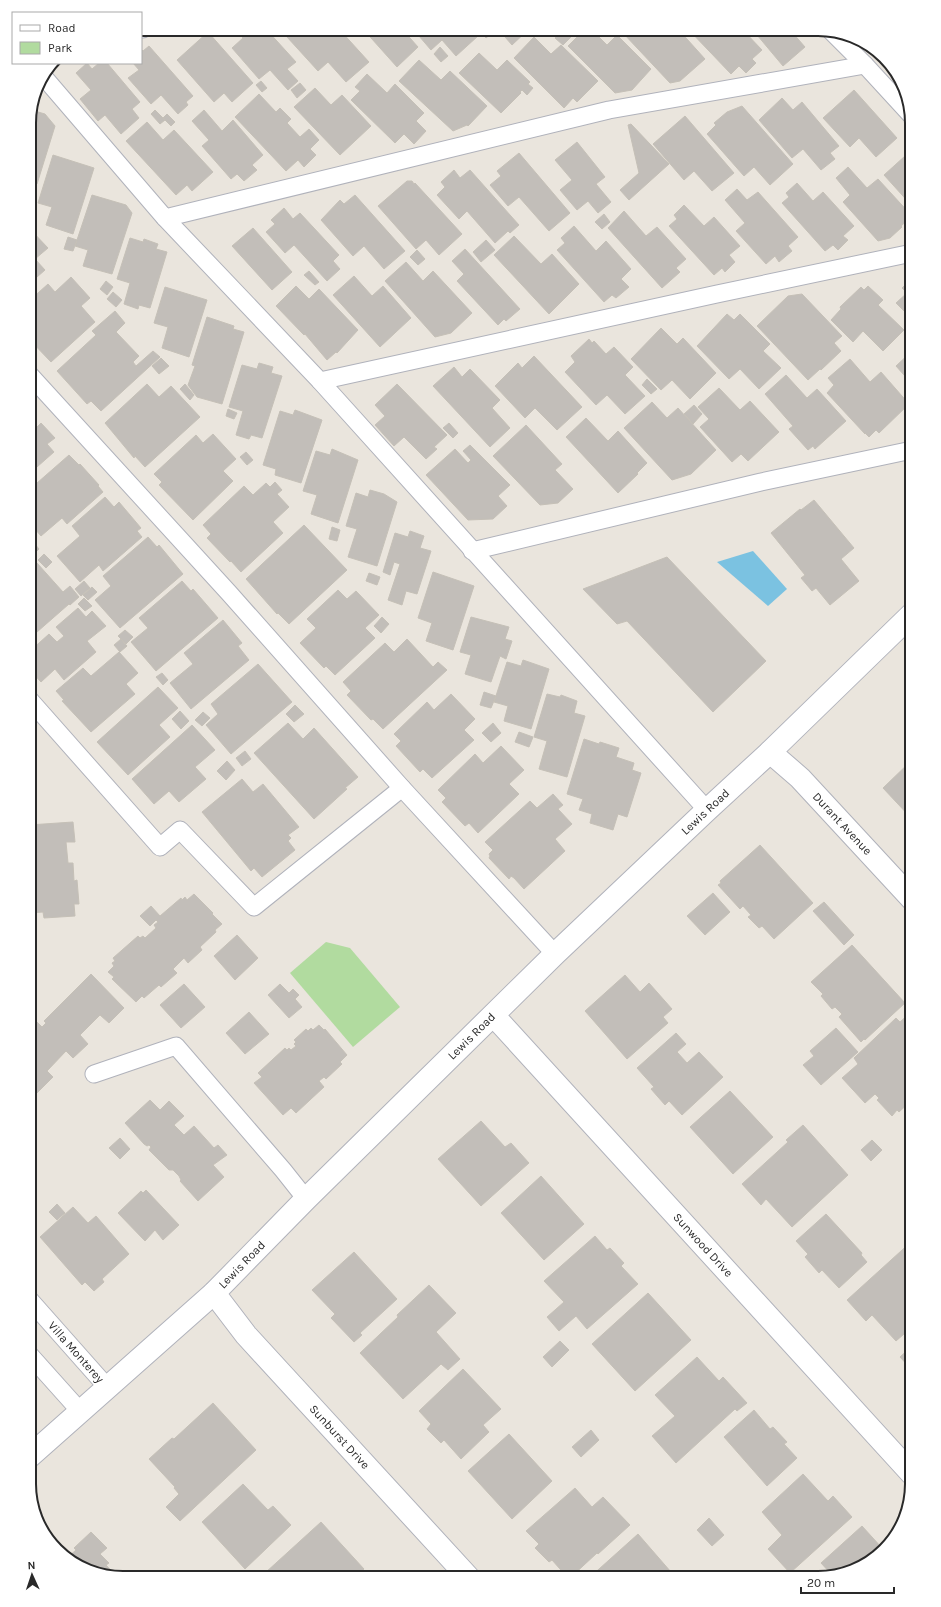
<svg xmlns="http://www.w3.org/2000/svg" width="941" height="1607" viewBox="0 0 941 1607" font-family="Karla,sans-serif">
<style>
.green{fill:#b1db9f}
.water{fill:#7bc2e1}
.building{fill:#c2beb9;stroke:#c5c0b7}
.lines{fill:none;stroke-linecap:round;stroke-linejoin:round}
.service-casing{stroke:#b0b2bb;stroke-width:19}
.minor-casing{stroke:#b0b2bb;stroke-width:24}
.tertiary-casing{stroke:#b0b2bb;stroke-width:24}
.service{stroke:#fff;stroke-width:17}
.minor{stroke:#fff;stroke-width:22}
.tertiary{stroke:#fff;stroke-width:22}
.labels{text-anchor:middle;stroke-width:3;stroke-linejoin:round;paint-order:stroke}
.street-label{font-size:12px;fill:#292929;stroke:#fff}
.rim{fill:none;stroke:#292929;stroke-width:2}
</style>
<rect width="100%" height="100%" fill="#eae5dd"/>
<path class="green" d="M326,942L350,948L400,1007L353,1047L290,973Z"/>
<path class="water" d="M753,551L787,589L768,606L717,562Z"/>
<path class="building" d="M241,29H266L296,62L287,69L298,81L288,90L270,70L259,79L232,48L243,38L237,32Z
M295,29H339L369,62L346,82L328,62L318,71L287,37Z
M363,29H402L418,47L397,67Z
M413,29H471L478,36L456,56L442,40L431,50Z
M478,29H497L486,38Z
M498,29H529L512,45Z
M564,29L572,36L563,45L555,38Z
M585,29H591L607,45L617,35L651,69L632,90L615,93L568,46Z
M628,29H659L662,32L665,29H678L705,59L680,81L670,83L623,33Z
M688,29H742L762,50L752,59L756,63L746,73L739,66L731,74Z
M752,29H793L791,31L805,47L783,66Z
M208,32L253,83L232,102L224,93L214,102L177,60Z
M534,37L551,54L561,45L598,81L577,102L573,98L564,108L514,58Z
M149,46L193,96L186,102L188,105L178,114L161,95L151,104L128,78L139,70L133,63H141V49L143,51Z
M440,47L448,56L441,62L434,54Z
M479,53L497,70L507,60L530,82L528,84L533,88L527,95L522,90L520,92L521,93L501,113L459,73Z
M419,60L441,80L450,71L487,106L468,126L467,125L453,131L399,81Z
M87,63L92,69L99,63H107L140,102L132,109L139,118L121,134L105,115L98,121L80,99L91,90L76,73Z
M367,74L387,93L395,84L424,113L416,121L426,131L414,144L404,134L395,143L351,100L360,91L355,87Z
M261,81L267,88L262,92L256,85Z
M300,83L306,90L297,98L291,90Z
M315,88L331,105L342,95L371,126L340,155L294,107Z
M854,90L897,138L876,157L859,138L850,147L823,118Z
M259,94L276,112L280,108L291,119L287,123L300,137L309,129L319,140L310,149L316,155L304,167L298,160L286,171L235,117Z
M782,98L793,110L802,102L839,146L830,153L835,159L821,170L803,149L792,158L759,120Z
M742,106L793,164L770,185L754,167L744,176L707,134L716,125L714,123L727,112Z
M31,110L45,114L55,126L37,184L29,181V117Z
M155,110L165,120L160,124L151,114Z
M204,110L222,131L233,120L263,155L252,165L257,170L244,181L237,174L231,179L202,146L209,140L192,121Z
M167,114L175,122L171,126L163,118Z
M685,116L734,173L712,191L694,171L684,180L653,144Z
M147,122L163,140L174,130L213,172L192,191L187,185L176,195L126,141Z
M631,124L669,164L629,200L620,190L639,173L628,125Z
M577,142L605,177L596,184L611,202L598,213L588,201L577,210L560,190L572,180L555,160Z
M519,153L570,213L549,231L519,197L508,206L490,185L501,176L497,171Z
M53,155L94,168L73,234L46,225L52,207L38,203Z
M905,156L911,163L912,162V206L884,175Z
M848,167L867,188L878,179L912,216L901,226L902,227L890,238L878,241L843,202L850,195L836,178Z
M454,170L460,178L470,170L519,225L510,233L508,231L495,243L467,211L459,219L437,195L445,187L441,182Z
M407,181H412L414,184L415,183L462,234L439,255L426,240L416,249L378,206Z
M797,183L813,201L823,192L854,226L843,236L848,240L838,250L833,245L825,251L782,203L789,197L786,193Z
M737,189L747,200L758,192L798,237L788,246L792,251L779,262L775,256L766,264L736,231L745,223L725,200Z
M92,195L126,205L132,213L112,274L83,266L88,250L75,246Z
M355,195L405,251L384,269L364,246L353,256L321,220L340,200L344,204Z
M684,205L704,226L714,217L740,246L729,255L735,262L725,272L722,268L714,275L669,226L677,219L674,215Z
M284,208L293,219L300,213L339,255L333,261L340,269L327,281L294,245L285,253L266,232L275,224L271,220Z
M624,211L646,236L657,227L686,259L676,268L680,272L662,288L608,228Z
M604,214L610,222L602,229L595,222Z
M574,226L596,251L606,241L631,269L621,279L629,287L616,298L612,295L604,302L557,250L565,243L561,238Z
M29,228L48,248L35,259L45,270L29,284Z
M253,228L292,272L272,290L232,246Z
M514,236L541,264L552,254L579,284L549,314L494,255Z
M68,237L77,240L73,251L64,249Z
M130,238L143,242L144,239L158,244L156,249L167,252L150,308L139,305L138,309L124,304L130,283L117,279Z
M486,240L495,250L481,262L473,252Z
M465,249L520,309L506,321L504,319L498,325L457,281L464,274L452,261Z
M417,250L425,259L418,265L410,257Z
M406,262L423,281L433,271L472,313L451,333L435,337L385,281Z
M309,271L319,282L315,285L304,275Z
M354,276L372,296L383,286L411,318L380,347L333,295Z
M71,277L90,298L81,306L95,322L51,362L29,339V301L48,284L55,292Z
M912,278V319L896,303L907,293L902,288Z
M106,281L113,287L107,295L100,289Z
M296,286L309,299L319,289L358,330L337,353L336,352L327,360L305,334L304,335L276,306Z
M868,286L883,300L878,305L904,330L883,351L863,331L853,342L831,320L841,309L840,307L861,287L864,290Z
M165,287L207,300L189,357L162,348L168,327L154,323Z
M113,292L122,300L116,307L107,299Z
M802,294L842,336L834,343L841,351L821,370L820,369L808,380L757,326L788,296Z
M115,311L125,323L116,332L139,356L133,362L136,366L153,351L160,357L101,411L91,401L87,404L57,371L96,335L92,331Z
M727,314L734,320L740,314L770,344L763,351L781,368L759,389L740,369L729,379L697,346Z
M207,317L234,326L233,329L244,332L222,404L197,397L188,385L195,366L192,365Z
M661,328L677,344L683,338L716,373L690,399L672,380L661,390L631,359Z
M589,339L592,343L594,341L606,354L614,347L633,367L625,375L645,396L625,414L607,395L596,405L565,372L575,362L571,356Z
M912,351V384L896,366Z
M534,356L582,407L557,430L535,408L525,418L495,386L518,363L522,368Z
M161,358L169,366L159,374L152,366Z
M850,359L870,382L881,372L909,404L879,433L876,430L869,437L865,433V434L827,393L834,385L828,378Z
M259,363L273,367L271,373L282,376L262,438L251,435L249,439L236,435L243,411L229,407L242,365L257,369Z
M454,367L462,377L470,369L500,400L492,408L510,428L490,447L433,386Z
M786,375L807,398L817,389L846,421L815,449L813,446L808,450L789,429L793,426L765,394Z
M647,379L657,389L651,394L642,385Z
M147,384L159,397L171,386L200,417L145,467L135,456L134,458L105,423Z
M185,384L194,395L190,400L180,389Z
M397,384L447,435L434,447L437,449L426,459L404,437L394,446L375,425L385,416L375,405Z
M719,388L740,410L750,401L779,432L748,461L741,454L732,462L700,427L709,419L698,407Z
M652,402L667,418L678,408L716,450L691,474L672,480L624,428Z
M694,405L702,414L693,424L684,414Z
M228,409L237,413L234,419L226,416Z
M295,410L322,420L301,483L275,475L276,469L263,465L280,411L293,415Z
M586,418L608,441L618,431L647,463L637,473L638,474L618,493L566,437Z
M29,420L36,428L41,423L55,438L47,444L54,452L29,474Z
M449,423L458,433L453,438L443,428Z
M526,425L562,464L555,470L573,489L558,503L540,505L493,456Z
M213,434L236,459L223,471L233,481L193,520L159,485L162,482L154,474L196,435L203,443Z
M470,445L510,485L498,496L507,506L493,519L468,520L426,475L455,449L468,463L471,460L463,451Z
M332,449L358,460L338,523L311,514L317,495L303,491L316,451L330,455Z
M246,452L253,460L247,465L240,457Z
M69,455L79,465L80,464L99,485L98,486L103,492L67,524L62,518L41,536L29,522V508L37,502L29,494V490Z
M275,482L282,490L277,494L289,507L273,522L283,533L241,572L231,561L230,562L207,538L211,534L203,525L244,486L253,495L266,483L270,487Z
M370,490L384,494L397,502L377,566L348,557L357,529L346,526L356,493L368,497Z
M105,497L114,507L119,502L141,528L137,531L142,537L103,571L99,565L80,582L57,556L80,536L72,526Z
M814,500L854,548L841,559L859,581L830,605L816,588L812,591L801,578L805,575L771,533L800,509L801,510Z
M304,525L347,570L289,624L278,613L277,614L246,579Z
M332,527L340,530L337,541L329,539Z
M410,531L424,536L420,548L431,551L417,594L406,591L402,605L388,600L400,564L394,562L390,575L383,572L395,533L408,537Z
M148,537L157,547L159,545L183,574L120,628L95,600L111,586L103,576Z
M34,543L39,549L33,555L29,550V548Z
M44,554L52,562L46,568L38,560Z
M667,557L766,661L713,712L627,621L617,624L583,589Z
M37,563L63,592L70,586L79,597L70,605L69,604L29,639V569Z
M433,572L474,586L453,650L426,641L432,623L418,618Z
M369,573L380,577L377,585L366,581Z
M84,581L90,588L81,596L75,589Z
M182,581L191,591L193,589L218,618L156,671L131,642L148,628L139,618Z
M92,587L97,592L88,600L83,595Z
M338,590L347,599L356,591L379,615L365,628L375,638L335,675L326,666L324,668L300,643L316,628L307,619Z
M84,598L92,606L85,611L78,604Z
M78,608L86,617L92,611L106,626L87,641L96,652L64,680L55,669L41,682L29,669L35,662L29,654V652L49,634L57,642L64,636L56,627Z
M382,617L389,624L381,633L374,626Z
M471,617L509,627L505,639L512,641L506,659L500,656L491,682L465,674L471,655L460,652Z
M223,620L242,643L238,646L249,660L191,709L170,683L193,664L184,653Z
M125,630L133,637L126,644L118,636Z
M121,639L127,646L120,652L114,645Z
M407,639L433,667L438,662L447,670L383,729L373,719L371,720L347,695L351,691L343,682L385,643L394,652Z
M119,652L138,673L126,684L135,694L91,732L62,701L64,700L56,691L83,668L91,676Z
M523,660L549,669L531,729L504,721L508,706L494,702L507,662L521,666Z
M258,664L292,702L231,754L206,725L218,714L211,704Z
M162,673L168,680L163,685L156,677Z
M158,687L178,708L159,725L170,737L128,775L97,742Z
M484,692L496,696L491,708L480,705Z
M451,694L475,719L464,730L474,740L432,778L423,769L420,772L396,746L401,741L394,734L427,702L434,710Z
M547,694L560,697L561,695L577,701L574,713L585,716L567,777L539,769L547,741L534,737Z
M295,705L304,714L294,722L286,714Z
M180,711L189,721L181,729L172,719Z
M203,712L210,718L202,726L195,720Z
M288,723L303,739L314,728L358,777L345,788L347,789L314,819L254,753Z
M493,723L501,733L491,742L482,733Z
M192,725L215,750L195,767L206,779L179,802L169,791L154,804L132,779Z
M519,732L533,737L529,747L515,742Z
M584,739L599,744L600,742L619,748L616,757L634,763L632,770L641,773L627,817L618,814L613,830L590,823L592,814L579,810L583,799L567,794Z
M501,746L524,770L509,784L519,794L478,833L469,823L465,826L442,802L446,798L438,790L475,754L483,763Z
M245,751L251,759L242,766L236,758Z
M912,760V819L883,788Z
M227,761L235,770L226,780L217,771Z
M242,779L253,792L263,784L299,827L288,835L291,838L288,841L295,850L262,877L254,868L251,871L202,812Z
M553,794L563,805L558,809L572,824L555,839L565,851L524,889L514,878L511,876L509,879L489,858L490,856L489,854L493,850L485,842L530,801L537,808Z
M73,822L75,842H66L68,863H73L74,881L77,880L79,904H74L75,916L44,918L43,912L29,913V825Z
M760,845L813,903L774,939L762,926L759,928L748,917L751,915L743,906L740,909L718,885L721,883L720,881Z
M713,893L730,912L705,935L687,916Z
M194,894L213,913L212,914L222,924L215,930L216,932L200,947L202,950L188,963L184,958L173,969L177,973L161,987L159,985L144,998L142,996L136,1002L112,979L114,977L108,972L114,966L112,963L115,961L113,958L138,936L140,938L143,936L145,938L156,928L154,925L158,922L156,920L150,926L140,916L151,906L160,916L181,898L182,900L185,897L187,900Z
M824,902L854,935L844,945L813,911Z
M237,935L258,958L235,980L214,956Z
M852,945L905,1003L865,1040L864,1039L861,1042L839,1017L842,1014L835,1007L832,1009L821,996L823,994L811,982Z
M91,974L124,1008L109,1023L100,1015L80,1035L88,1044L73,1058L66,1051L47,1071L53,1077L30,1100L29,1014L42,1027L46,1023L44,1021Z
M625,975L640,992L649,983L672,1009L663,1017L668,1023L627,1059L585,1011Z
M184,984L205,1007L181,1028L160,1005Z
M280,984L289,993L293,989L299,995L295,999L302,1007L289,1018L268,995Z
M249,1012L269,1034L245,1054L226,1033Z
M911,1012L912,1064L905,1070L912,1079V1100L899,1112L897,1110L892,1116L877,1100L879,1098L875,1094L865,1103L842,1078L858,1064L854,1058L896,1018L900,1022Z
M319,1025L324,1030L325,1029L347,1055L340,1062L342,1064L326,1079L324,1077L319,1081L324,1087L296,1113L291,1108L283,1115L254,1083L262,1077L258,1073L285,1048L287,1050L289,1048L291,1050L296,1046L294,1044L296,1042L294,1040L306,1029L308,1031L311,1028L313,1030Z
M836,1028L858,1052L821,1085L803,1065L814,1056L810,1051Z
M676,1033L686,1044L677,1052L687,1063L699,1052L723,1077L682,1115L669,1101L665,1105L651,1089L654,1087L637,1068Z
M730,1091L773,1137L733,1174L690,1127Z
M150,1100L160,1110L169,1101L184,1116L174,1125L184,1135L194,1126L214,1148L218,1145L227,1155L213,1165L224,1177L198,1201L180,1181L181,1180L179,1176L173,1170H169L149,1150L151,1147L149,1145L147,1146L144,1144L125,1123Z
M912,1114V1128L905,1120Z
M481,1121L505,1147L511,1143L529,1163L481,1206L438,1159Z
M803,1125L848,1175L792,1227L766,1199L761,1205L742,1184L788,1142L786,1140Z
M120,1138L130,1149L120,1159L109,1148Z
M872,1140L882,1150L871,1161L861,1150Z
M541,1176L584,1224L544,1260L501,1213Z
M146,1190L179,1225L163,1240L155,1230L145,1241L118,1213L141,1191L143,1193Z
M57,1204L65,1213L57,1220L49,1212Z
M73,1207L88,1223L96,1216L129,1254L102,1279L104,1282L94,1291L85,1282L82,1285L40,1237Z
M826,1214L862,1253L861,1255L867,1262L839,1288L822,1270L819,1273L805,1257L808,1254L796,1241Z
M595,1236L607,1250L610,1248L624,1263L621,1266L638,1284L587,1329L576,1316L559,1331L547,1317L564,1302L544,1281Z
M912,1241V1327L896,1341L872,1315L866,1321L847,1300Z
M354,1252L397,1299L360,1333L362,1335L354,1342L331,1318L335,1314L312,1290Z
M429,1285L456,1313L436,1332L460,1359L448,1370L441,1364L403,1399L360,1353L398,1317L397,1315Z
M648,1293L691,1340L635,1391L592,1344Z
M560,1341L569,1350L552,1367L543,1357Z
M912,1346V1370L900,1357Z
M697,1357L719,1381L723,1377L747,1403L737,1411L735,1409L676,1463L652,1436L675,1416L655,1395Z
M463,1369L501,1409L483,1425L489,1432L461,1459L444,1440L441,1443L427,1429L431,1424L419,1411Z
M213,1403L256,1450L180,1521L166,1507L179,1494L174,1488L175,1487L149,1459L172,1438L174,1439Z
M754,1410L770,1429L773,1427L787,1442L784,1444L797,1458L767,1486L724,1437Z
M591,1430L599,1440L581,1457L572,1447Z
M509,1434L552,1481L512,1519L468,1471Z
M803,1474L828,1501L833,1496L852,1517L790,1573L768,1549L782,1535L762,1512Z
M243,1484L268,1510L273,1506L291,1525L245,1569L202,1522Z
M575,1488L592,1507L603,1497L630,1525L598,1554L597,1553L570,1578H568L552,1560L549,1562L535,1548L539,1544L526,1531Z
M709,1518L724,1535L712,1546L697,1530Z
M321,1522L364,1569L355,1578H269L265,1573Z
M862,1526L882,1548L859,1568L832,1575L821,1563Z
M91,1532L107,1548L100,1554L109,1563L106,1565L118,1578L71,1562L67,1558L76,1550L74,1548Z
M638,1534L671,1572L665,1578H589Z
M174,1571L181,1578H167Z"/>
<g class="lines">
<defs>
<g id="service">
<path d="M141,29H143"/>
<path d="M831,31L865,65L910,114"/>
<path d="M43,76L165,218L609,110L865,65"/>
<path d="M165,218L320,381L717,294L912,253"/>
<path d="M29,374L229,593L402,788L555,954"/>
<path d="M320,381L707,810"/>
<path d="M472,551L761,482L912,450"/>
<path d="M29,699L160,847L180,830L254,907L402,788"/>
<path d="M94,1074L176,1046L283,1170L306,1199"/>
<path id="s1" d="M29,1299L107,1387"/>
<path d="M29,1354L80,1411"/>
</g>
<g id="minor">
<path id="s2" d="M770,752L800,778L912,899"/>
<path id="s3" d="M494,1016L912,1474"/>
<path id="s4" d="M214,1293L246,1335L469,1578"/>
</g>
<g id="tertiary">
<path id="s5" d="M29,1457L214,1293L306,1199L555,954L707,810L770,752L912,614"/>
</g>
</defs>
<use href="#service" class="service-casing"/>
<use href="#minor" class="minor-casing"/>
<use href="#tertiary" class="tertiary-casing"/>
<use href="#service" class="service"/>
<use href="#minor" class="minor"/>
<use href="#tertiary" class="tertiary"/>
</g>
<g class="labels">
<g class="street-label">
<text dy="4" stroke="none"><textPath href="#s5" startOffset="935">Lewis Road</textPath></text>
<text dy="4" stroke="none"><textPath href="#s2" startOffset="102">Durant Avenue</textPath></text>
<text dy="4" stroke="none"><textPath href="#s5" startOffset="611">Lewis Road</textPath></text>
<text dy="4" stroke="none"><textPath href="#s3" startOffset="310">Sunwood Drive</textPath></text>
<text dy="4" stroke="none"><textPath href="#s5" startOffset="287">Lewis Road</textPath></text>
<text dy="4" stroke="none"><textPath href="#s1" startOffset="71">Villa Monterey</textPath></text>
<text dy="4" stroke="none"><textPath href="#s4" startOffset="191">Sunburst Drive</textPath></text>
</g>
</g>
<path d="M0 0H941V1607H0ZM123 36H818A87 87 0 0 1 905 123V1484A87 87 0 0 1 818 1571H123A87 87 0 0 1 36 1484V123A87 87 0 0 1 123 36Z" fill="#fff" fill-rule="evenodd"/>
<path class="rim" d="M123 36H818A87 87 0 0 1 905 123V1484A87 87 0 0 1 818 1571H123A87 87 0 0 1 36 1484V123A87 87 0 0 1 123 36Z"/>
<rect x="12" y="12" width="130" height="52" fill="#ffffff" stroke="#a9a9a9"/>
<rect x="20" y="25" width="20" height="6" fill="#ffffff" stroke="#a9a9a9"/>
<text x="48" y="32" font-size="12" fill="#292929">Road</text>
<rect x="20" y="42" width="20" height="12" fill="#b1db9f" stroke="#a9a9a9"/>
<text x="48" y="52" font-size="12" fill="#292929">Park</text>
<g transform="translate(32 1575) rotate(357)" stroke="#ffffff" stroke-width="3" paint-order="stroke">
<path d="M0-3L7 15L0 10L-7 15Z" fill="#292929"/>
<text y="-6" font-size="11" font-weight="bold" text-anchor="middle" fill="#292929">N</text>
</g>
<path d="M801 1587v6h93v-6" fill="none" stroke="#292929" stroke-width="2"/>
<text x="807" y="1587" font-size="12" fill="#292929" stroke="#ffffff" stroke-width="3" paint-order="stroke">20 m</text>
</svg>
